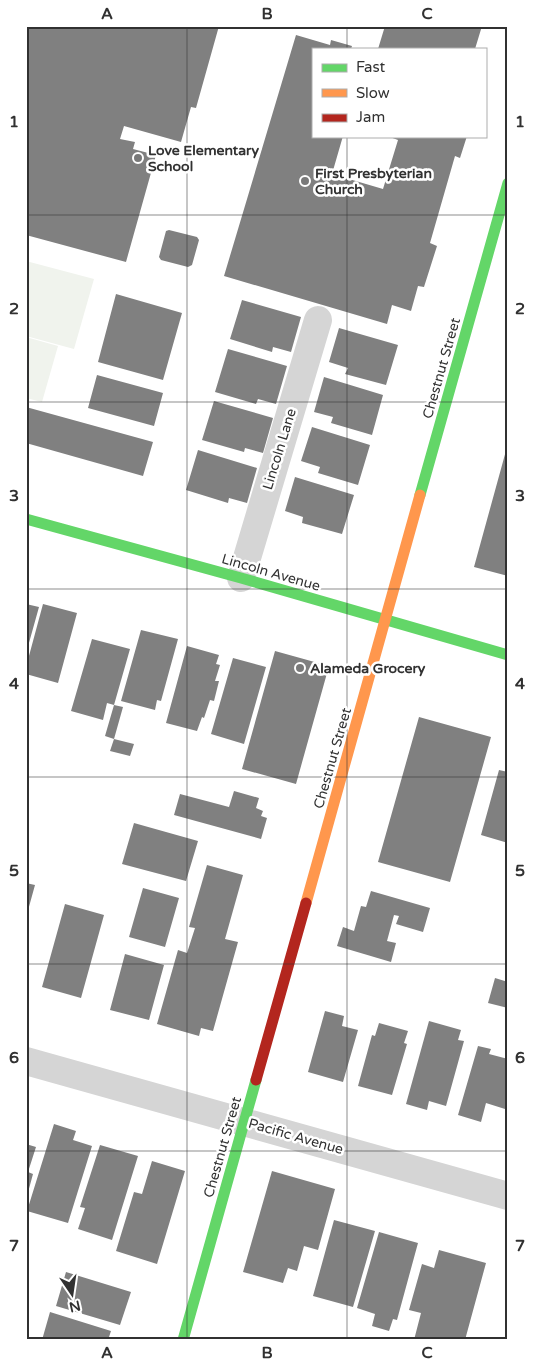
<svg xmlns="http://www.w3.org/2000/svg" width="534" height="1366" viewBox="0 0 534 1366" font-family="'Varela Round',sans-serif">
<style>
.green{fill:#f0f3ed}
.building{fill:#808080}
.lines{fill:none;stroke-linecap:round;stroke-linejoin:round}
.street{stroke:#d5d5d5;stroke-width:28}
.fast{stroke:#63d668;stroke-width:11}
.slow{stroke:#ff974d;stroke-width:11}
.jam{stroke:#b3261e;stroke-width:11}
.grid{fill:none;stroke:#313131;stroke-width:1;stroke-opacity:0.55}
.poi-dot{fill:#797979;stroke:#fff;stroke-width:2}
.labels{text-anchor:middle;stroke-width:5;stroke-linejoin:round;paint-order:stroke}
.poi-label{font-size:14px;font-weight:bold;fill:#313131;stroke:#fff;text-anchor:start}
.street-label{font-size:14px;fill:#313131;stroke:#fff}
.neatline{fill:none;stroke:#313131;stroke-width:2}
.grid-label{font-size:16px;text-anchor:middle;font-weight:bold;fill:#313131}
</style>
<rect width="100%" height="100%" fill="#fff"/>
<path class="green" d="M26,261L94,279L74,349L26,336Z
M26,337L58,346L42,402L26,398Z"/>
<path class="building" d="M26,26H219L196,108L191,107L181,142L124,126L120,139L135,142L133,149L156,155L126,262L26,235Z
M385,26H482L475,49H378Z
M296,35L330,45L331,40L352,46L351,49H313V136H343L332,174L383,189L398,140L387,136H467L460,158L455,156L430,243L437,246L424,287L418,286L411,311L392,305L387,324L224,276Z
M169,230L197,237L199,240L192,265L188,267L161,260L159,257L166,231Z
M116,294L182,313L163,380L98,362Z
M242,300L301,317L291,352L273,347L272,352L230,339Z
M339,328L398,345L386,385L345,374L348,368L329,362Z
M228,349L287,366L276,404L258,399L256,404L215,392Z
M97,375L163,393L154,426L88,408Z
M324,377L383,395L372,435L331,423L333,417L314,412Z
M214,401L273,418L263,453L245,448L244,452L202,440Z
M26,407L153,442L143,476L26,443Z
M312,427L370,445L358,485L318,473L320,467L301,461Z
M507,447H508V576L474,567Z
M198,450L257,468L247,503L229,498L228,503L186,490Z
M295,477L354,495L342,534L302,523L303,517L285,511Z
M26,604L39,607L27,650H26Z
M43,604L77,613L58,683L26,674V667Z
M141,630L178,639L161,701L157,700L155,710L121,701Z
M92,639L130,649L114,705L123,707L114,739L105,736L114,705L107,703L103,720L71,711Z
M187,646L219,655L216,664L220,665L215,681H219L214,701L210,700L204,718L202,717L197,731L166,723Z
M275,651L329,666L296,784L242,769Z
M233,658L266,667L244,744L211,734Z
M419,717L491,737L450,882L378,862Z
M114,739L134,744L130,756L110,751Z
M499,770L508,772V843L481,835Z
M234,791L259,798L256,808L263,811L261,816L267,818L261,839L174,815L180,794L229,807Z
M134,823L198,841L186,881L122,864Z
M207,865L243,875L225,939L238,942L213,1031L201,1028L199,1036L157,1024L178,950L187,953L195,928L189,927Z
M26,883L35,885L27,914H26Z
M143,888L179,898L165,947L129,937Z
M371,891L430,908L423,932L396,924L399,916L394,915L387,941L396,943L391,962L337,946L343,927L354,931L361,906L366,907Z
M65,904L104,915L81,998L42,987Z
M125,954L164,965L149,1020L110,1010Z
M495,978L508,982V1008L488,1003Z
M325,1011L344,1016L342,1026L358,1030L343,1082L308,1072Z
M429,1021L461,1030L458,1040L464,1041L446,1106L429,1101L427,1110L406,1104Z
M379,1023L408,1031L404,1043L407,1044L392,1095L358,1086L372,1035L375,1036Z
M478,1046L491,1049L489,1054L508,1059V1099L505,1109L486,1103L481,1122L458,1115Z
M54,1124L76,1131L73,1140L92,1146L68,1223L27,1211Z
M26,1144L36,1147L28,1172L33,1174L27,1196Z
M100,1145L138,1156L112,1240L78,1229L85,1208L80,1207Z
M152,1161L185,1171L157,1264L116,1251L134,1192L142,1194Z
M272,1171L335,1189L318,1250L304,1246L297,1271L288,1268L283,1283L243,1272Z
M334,1220L375,1231L353,1307L313,1296Z
M379,1232L418,1243L397,1320L393,1319L389,1331L372,1326L375,1314L357,1308Z
M439,1250L486,1263L465,1340H414L421,1313L409,1310L422,1264L434,1268Z
M66,1272L131,1292L120,1325L56,1306Z
M50,1312L111,1331L108,1340H42Z"/>
<g class="lines">
<path class="street" d="M241,578L318,320
M26,1061L508,1196"/>
<path class="fast" d="M420,495L508,183
M26,519L241,578L508,655
M183,1340L256,1080"/>
<path class="slow" d="M306,903L420,495"/>
<path class="jam" d="M256,1080L306,903"/>
</g>
<path class="grid" d="M187,26V1340M347,26V49M347,136V1340M26,215H508M26,402H508M26,589H508M26,777H508M26,964H508M26,1151H508"/>
<g class="poi-dot">
<circle cx="138" cy="158" r="5"/>
<circle cx="305" cy="181" r="5"/>
<circle cx="300" cy="668" r="5"/>
</g>
<g class="labels">
<g class="poi-label">
<text x="148" y="155">Love Elementary<tspan x="148" dy="16">School</tspan></text>
<text x="315" y="178">First Presbyterian<tspan x="315" dy="16">Church</tspan></text>
<text x="310" y="673">Alameda Grocery</text>
</g>
<g class="street-label">
<text transform="translate(441 368) rotate(-74)" y="5">Chestnut Street</text>
<text transform="translate(279 449) rotate(-73)" y="5">Lincoln Lane</text>
<text transform="translate(271 572) rotate(16)" y="5">Lincoln Avenue</text>
<text transform="translate(332 758) rotate(-74)" y="5">Chestnut Street</text>
<text transform="translate(296 1136) rotate(16)" y="5">Pacific Avenue</text>
<text transform="translate(222 1147) rotate(-74)" y="5">Chestnut Street</text>
</g>
</g>
<rect width="534" height="1366" fill="none" stroke="#ffffff" stroke-width="55"/>
<rect x="312" y="48" width="175" height="90" fill="#ffffff" stroke="#adadad"/>
<rect x="322" y="64" width="25" height="8" fill="#63d668" stroke="#adadad"/>
<text x="356" y="72" font-size="15" fill="#313131">Fast</text>
<rect x="322" y="89" width="25" height="8" fill="#ff974d" stroke="#adadad"/>
<text x="356" y="98" font-size="15" fill="#313131">Slow</text>
<rect x="322" y="114" width="25" height="8" fill="#b3261e" stroke="#adadad"/>
<text x="356" y="122" font-size="15" fill="#313131">Jam</text>
<g transform="translate(72 1294) rotate(167)" stroke="#ffffff" stroke-width="4" paint-order="stroke">
<path d="M0-4L9 19L0 12L-9 19Z" fill="#313131"/>
<text y="-8" font-size="14" font-weight="bold" text-anchor="middle" fill="#313131">N</text>
</g>
<rect x="28" y="28" width="478" height="1310" class="neatline"/>
<g class="grid-label">
<text x="107" y="19">A</text>
<text x="267" y="19">B</text>
<text x="427" y="19">C</text>
<text x="14" y="127">1</text>
<text x="520" y="127">1</text>
<text x="14" y="314">2</text>
<text x="520" y="314">2</text>
<text x="14" y="501">3</text>
<text x="520" y="501">3</text>
<text x="14" y="689">4</text>
<text x="520" y="689">4</text>
<text x="14" y="876">5</text>
<text x="520" y="876">5</text>
<text x="14" y="1063">6</text>
<text x="520" y="1063">6</text>
<text x="14" y="1251">7</text>
<text x="520" y="1251">7</text>
<text x="107" y="1358">A</text>
<text x="267" y="1358">B</text>
<text x="427" y="1358">C</text>
</g>
</svg>
